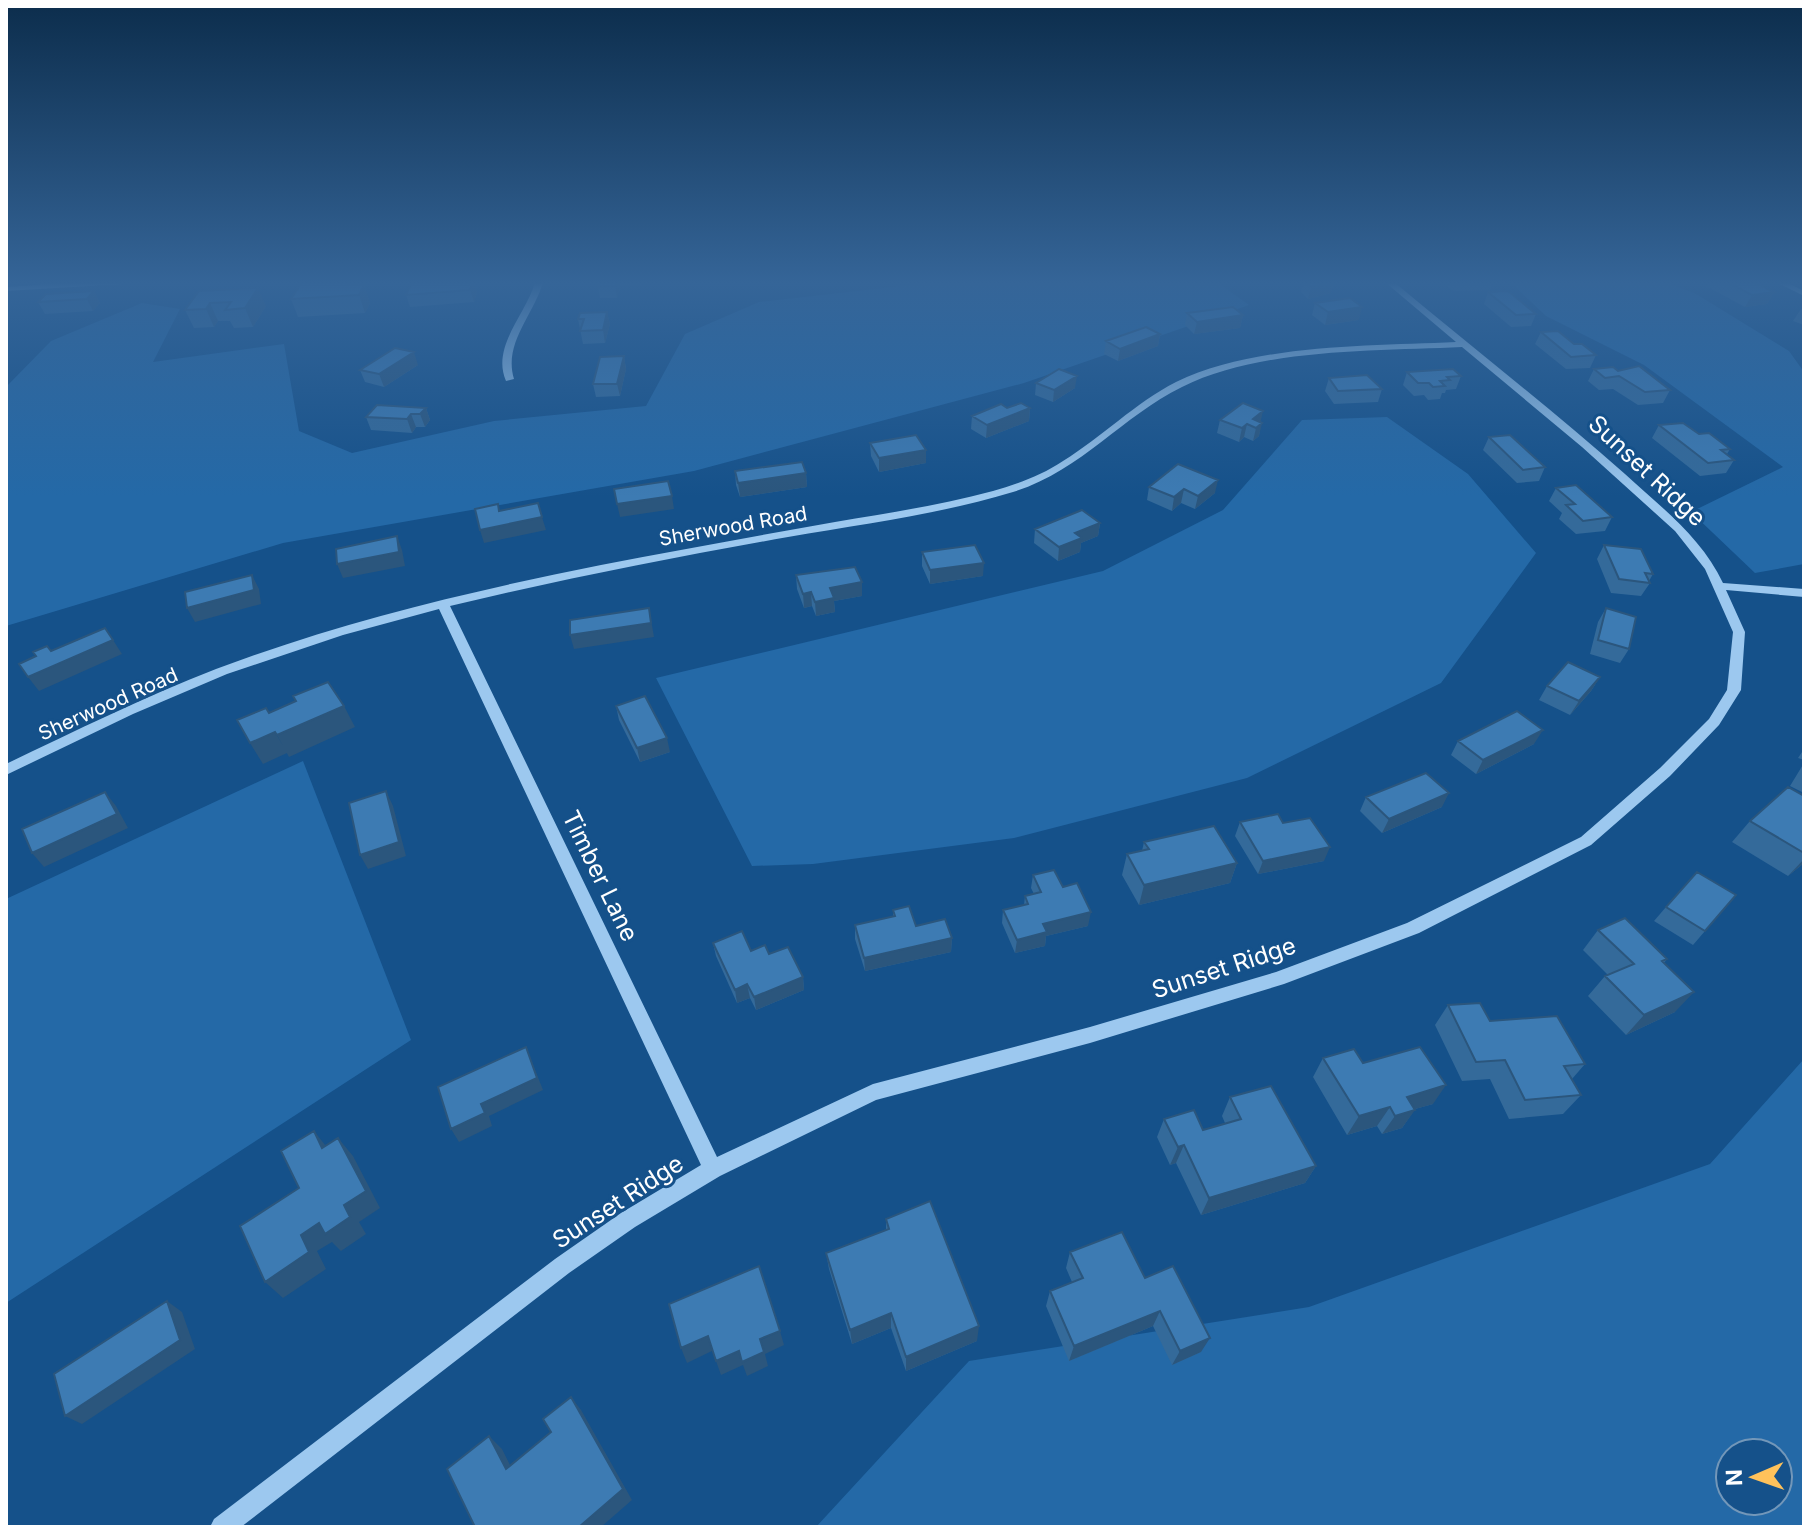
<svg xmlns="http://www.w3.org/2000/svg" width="1810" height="1533" viewBox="0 0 1810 1533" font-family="Inter,sans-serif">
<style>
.green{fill:#2469a7;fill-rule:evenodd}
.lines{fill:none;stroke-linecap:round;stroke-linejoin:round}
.minor{fill:#9cc8ef;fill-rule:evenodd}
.wall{fill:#346a9a}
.shaded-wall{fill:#2b567d}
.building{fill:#3d7bb3;stroke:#2b567d;stroke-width:2}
.labels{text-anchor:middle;stroke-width:6;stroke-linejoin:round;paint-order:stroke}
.far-street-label{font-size:20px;fill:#fff;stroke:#15518a}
.street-label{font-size:24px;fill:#fff;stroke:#15518a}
</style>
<rect width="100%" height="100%" fill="#15518a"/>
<path class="green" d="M937,282H1217L1249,305L1024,383L694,471L283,543L6,626V387L51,341L142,303L180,309L153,362L284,344L299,431L352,453L494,421L646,406L685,334L759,302Z
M1510,282H1666L1696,294L1789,351L1804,372V564L1755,573L1691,512L1783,467L1644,365L1546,316Z
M1387,417L1468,474L1536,553L1441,683L1247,778L1014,838L813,864L752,866L656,678L1103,571L1223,510L1302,420Z
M303,761L411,1040L6,1303V899Z
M1804,1059V1527H816L969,1361L1309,1307L1710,1164ZM1730,1453H1778V1501H1730Z"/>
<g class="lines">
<path class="minor" d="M81,282H127L123,284L6,291V287Z
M535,282H543C534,315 503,343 514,379L506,381C491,346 526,315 535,282Z
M1385,282H1394C1471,346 1550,408 1625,474C1661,507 1702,538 1723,583L1804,589V597L1726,590L1745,632L1741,690L1719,725L1670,776L1591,845L1419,933L1284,984L1090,1043L876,1100L720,1176L635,1227L569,1273L241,1527H210L214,1519L555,1259L621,1213L701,1165L439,609L343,635L227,674L133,714L6,775V764C75,731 144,697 216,669C340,622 471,591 601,565C678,550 757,536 835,522C888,513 941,505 993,491C1018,484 1042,475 1063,461C1102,437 1135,403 1176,382C1255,344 1369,346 1456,342ZM1462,347L1582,447L1675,531L1705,569L1733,632L1727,690L1709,719L1660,768L1581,837L1407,923L1276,972L1090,1027L873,1084L717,1157L450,606C562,579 675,557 788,537C863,524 941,514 1013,492C1081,471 1121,417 1182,387C1260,348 1376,351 1462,347Z
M1776,282H1786L1804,291V296Z"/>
</g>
<path class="wall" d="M302,282H356L357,285H364L370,303L365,313L298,317L291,299Z
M437,282H474L477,292L474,302L410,307L406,295Z
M599,282H646L647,284L621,285L617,298H600L598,287Z
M1301,282H1334L1331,293L1308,299L1301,292L1303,284Z
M1450,282H1493L1490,290L1454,291L1448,287Z
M1707,282H1754L1774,292L1767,304L1745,307L1706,286L1708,283Z
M94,291L100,303L93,311L45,314L38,302Z
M199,291L266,306L253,327L234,328L230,321H218L214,327L194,328L185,310Z
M1488,292L1536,314L1531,326L1511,327L1484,304Z
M1315,303L1359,320L1325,325L1312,315Z
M1804,308V325L1793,321L1801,309Z
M607,312L610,324L605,343L583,344L578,319Z
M1187,313L1243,315L1240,328L1194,334L1185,325Z
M1541,332L1574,344L1596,355L1590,368L1566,369L1535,344Z
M1160,334L1158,346L1118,361L1104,354L1106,341Z
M624,356L626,369L620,396L596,397L593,384Z
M418,365L384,387L365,382L360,370Z
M1594,369L1670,390L1663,403L1638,405L1613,389L1599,390L1588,381Z
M1407,372L1461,376L1456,389L1446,390L1445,393H1442L1440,399L1428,400L1424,395L1414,396L1403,385Z
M1329,378L1382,389L1378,402L1334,404L1325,391Z
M1036,383L1075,388L1053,402L1035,395Z
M426,408L430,420L425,427H416L412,433L371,430L366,417Z
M1007,408H1030L1029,421L986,438L971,429L972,416Z
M1220,420L1261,422L1259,436L1253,441L1244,437L1239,442L1217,433Z
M1659,425L1699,434L1730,449L1727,454L1734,460L1726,473L1700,476L1652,438Z
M1489,437L1545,467L1539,481L1517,483L1483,450Z
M870,443L926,463L879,472L871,456Z
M735,471L806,473L807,487L740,497L736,485Z
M1149,487L1215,493L1195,509L1181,503L1172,511L1147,500Z
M1556,488L1612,517L1605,531L1576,534L1559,519L1562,513L1549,501Z
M1100,523L1098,536L1081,543L1080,552L1058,561L1034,543L1035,529Z
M1604,545L1653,574L1649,581L1650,583L1641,596L1611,593L1597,559Z
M922,552L983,576L930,584L922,566Z
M796,575L862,582V596L834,601L835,612L816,616L812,606L804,608L797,589Z
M1606,608L1629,649L1620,663L1590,654L1598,622Z
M1600,677L1591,691L1570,715L1539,700L1547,686Z
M616,706L670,752L640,762L619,720Z
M1458,741L1534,744L1476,774L1451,755Z
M1804,749V760L1798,758Z
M1804,763V793L1790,786Z
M1804,796V863L1788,876L1732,842L1750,821Z
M1366,797L1442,807L1382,833L1360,811Z
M1240,822L1324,861L1258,874L1235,836Z
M1144,842L1237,863L1230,883L1139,905L1122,875L1127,854L1142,851Z
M1033,875L1063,887L1088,926L1046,936L1045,946L1015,953L1002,923L1003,910L1024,905L1025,896L1034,894L1031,888Z
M1736,895L1693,945L1654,921L1666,907Z
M893,910L916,926L952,938L951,952L865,971L855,939V925L893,917Z
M1598,930L1667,959L1664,963L1675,1012L1626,1035L1588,996L1605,976L1608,975L1583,950Z
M713,943L769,954L803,977L804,990L756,1010L750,998L737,1003L716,956Z
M1448,1005L1490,1021L1585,1064L1572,1079L1581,1095L1563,1114L1509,1119L1490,1079L1462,1081L1435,1025Z
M1323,1058L1363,1063L1433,1104L1415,1109L1402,1128L1382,1134L1377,1126L1347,1135L1313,1077Z
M1230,1097L1316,1166L1305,1183L1201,1215L1176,1163L1170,1165L1157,1137L1164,1119L1203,1130L1225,1123L1222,1116Z
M886,1219L977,1341L906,1371L891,1328L852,1344L829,1269L826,1253L886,1230Z
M1070,1252L1145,1278L1201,1352L1172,1365L1153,1326L1069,1361L1046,1306L1050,1291L1072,1282L1066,1268Z"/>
<path class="shaded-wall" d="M350,282H356L360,293L364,285L370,303L365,313L359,295L348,285Z
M473,282H474L477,292L474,302L470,290Z
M616,282H620L621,285L617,298L615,286Z
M1334,282L1331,293L1308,299L1311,287Z
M258,288L266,306L253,327L245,308Z
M94,291L100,303L93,311L87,299Z
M1774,292L1767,304L1745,307L1752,295Z
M210,303L218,321L214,327L206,309Z
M1362,307L1359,320L1325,325L1328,312Z
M607,312L610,324L605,343L603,330Z
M1243,315L1240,328L1194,334L1197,322Z
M1160,334L1158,346L1118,361L1120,349Z
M414,352L418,365L384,387L379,374Z
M624,356L626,369L620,396L617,384Z
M1077,376L1075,388L1053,402L1054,390Z
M426,408L430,420L425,427L420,414Z
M1030,408L1029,421L986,438L987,425Z
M1263,411L1260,424L1253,419Z
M411,414L416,427L412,433L407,419Z
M1262,423L1259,436L1253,441L1256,428Z
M1247,424L1244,437L1239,442L1242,428Z
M926,450V463L879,472V458Z
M806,473L807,487L740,497L738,483Z
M1218,480L1215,493L1195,509L1198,496Z
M1184,489L1181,503L1172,511L1174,497Z
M672,496L674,509L620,517L617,504Z
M542,517L546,530L484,543L480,530Z
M1100,523L1098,536L1081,543L1080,552L1058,561L1059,547L1075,533Z
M397,536L402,550L405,566L343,578L337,564Z
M984,563L983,576L930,584V570Z
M252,575L259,589L261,604L195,622L187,608Z
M862,582V596L834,601L835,612L816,616L815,602L830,588Z
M811,592L812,606L804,608L803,594Z
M649,608L654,637L574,649L570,635Z
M113,640L122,654L39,691L28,677Z
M1600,677L1591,691L1570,715L1579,701Z
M344,706L355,727L289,757L277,735Z
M1543,730L1534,744L1476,774L1483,760Z
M275,732L287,753L263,764L250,743Z
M667,738L670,752L640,762L637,748Z
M386,791L393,806L406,856L368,869L360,855Z
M105,792L116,806L128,828L44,867L32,853Z
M1449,793L1442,807L1382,833L1389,819Z
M1330,847L1324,861L1258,874L1263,861Z
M1804,859V863L1788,876Z
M1237,863L1230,883L1139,905L1144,885Z
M1091,912L1088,926L1046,936L1045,946L1015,953L1017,940L1043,924Z
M952,938L951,952L865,971L864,958Z
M803,977L804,990L756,1010L754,997Z
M747,984L750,998L737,1003L735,990Z
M1694,992L1675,1012L1626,1035L1644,1015Z
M526,1047L543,1090L489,1116L492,1126L459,1142L451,1129Z
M1446,1085L1433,1104L1394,1115L1407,1097Z
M1390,1107L1377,1126L1347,1135L1359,1116Z
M1415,1110L1402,1128L1382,1134L1395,1116Z
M314,1131L329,1150L322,1148Z
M338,1138L353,1156L380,1208L359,1222L366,1234L341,1251L332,1242L317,1251L326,1269L283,1298L265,1282L301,1235L344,1205Z
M1184,1145L1176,1163L1170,1165L1178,1147Z
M1316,1166L1305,1183L1201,1215L1209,1198Z
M167,1301L182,1312L195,1349L82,1424L65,1416Z
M1160,1311L1153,1326L1069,1361L1074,1346Z
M891,1313V1328L852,1344L850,1330Z
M979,1326L977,1341L906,1371V1357Z
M780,1331L784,1345L765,1354L768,1366L747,1376L743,1365L721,1375L716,1361Z
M708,1336L714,1350L687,1363L681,1348Z
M1210,1338L1201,1352L1172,1365L1180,1351Z
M571,1397L581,1410L632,1500L601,1527H579Z
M489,1436L502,1449L518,1481L506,1469Z"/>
<path class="building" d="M302,282H350L348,285H364L359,295L291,299Z
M437,282H473L470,290L406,295L411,283Z
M599,282H616L615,286L598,287Z
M1306,282H1332L1311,287Z
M1727,282H1754L1774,292L1752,295Z
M258,288L245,308L225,310L231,302L210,303L206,309L185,310L199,291Z
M94,291L87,299L38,302L46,294Z
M1508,291L1536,314L1516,315L1488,292Z
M1350,298L1362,307L1328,312L1315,303Z
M1233,307L1243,315L1197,322L1187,313Z
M607,312L603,330L580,331L584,319H578L580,313Z
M1146,327L1160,334L1120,349L1106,341Z
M1558,331L1574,344H1582L1596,355L1571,357L1541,332Z
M395,348L414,352L379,374L360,370Z
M624,356L617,384H593L600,357Z
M1639,366L1670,390L1645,392L1619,376L1605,378L1594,369L1613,367L1618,371Z
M1059,369L1077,376L1054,390L1036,383Z
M1453,369L1461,376L1447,377L1450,380L1440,381L1445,386L1433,387L1429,383H1418L1407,372Z
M1367,375L1382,389L1338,391L1329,378Z
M1021,403L1030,408L987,425L972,416L1001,404L1007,408Z
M1243,403L1263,411L1253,419L1262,423L1256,428L1247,424L1242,428L1220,420Z
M377,405L426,408L420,414H411L407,419L366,417Z
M1683,423L1699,434L1709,433L1730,449L1721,450L1734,460L1708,463L1659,425Z
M916,435L926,450L879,458L870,443Z
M1510,435L1545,467L1523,470L1489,437Z
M802,462L806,473L738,483L735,471Z
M1178,464L1218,480L1198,496L1184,489L1174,497L1149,487Z
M668,481L672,496L617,504L614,489Z
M1576,485L1612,517L1583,521L1566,505L1575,504L1556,488Z
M538,503L542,517L480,530L475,509L498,504L499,511Z
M1082,510L1100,523L1075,533L1082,538L1059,547L1035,529Z
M397,536L399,552L337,564L336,549Z
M975,545L984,563L930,570L922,552Z
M1604,545L1641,549L1653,574L1645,573L1650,583L1619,579Z
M855,567L862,582L830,588L834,598L815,602L811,592L803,594L796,575Z
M252,575L254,590L187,608L185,592Z
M649,608L651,623L570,635V620Z
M1606,608L1636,617L1629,649L1598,640Z
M105,628L113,640L28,677L19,664L36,656L33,652L47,646L51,651Z
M1568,662L1600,677L1579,701L1547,686Z
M328,682L344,706L277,735L275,732L250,743L237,720L266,708L269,713L296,701L293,696Z
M645,696L667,738L637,748L616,706Z
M1517,711L1543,730L1483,760L1458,741Z
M1426,773L1449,793L1389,819L1366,797Z
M1788,787L1804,796V853L1750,821Z
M386,791L399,842L360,855L349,803Z
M105,792L117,814L32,853L22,829Z
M1278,814L1283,823L1310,818L1330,847L1263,861L1240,822Z
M1214,826L1237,863L1144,885L1127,854L1149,849L1144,842Z
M1054,870L1063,887L1077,883L1091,912L1043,924L1047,932L1017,940L1003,910L1028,904L1025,896L1041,892L1033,875Z
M1697,872L1736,895L1705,931L1666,907Z
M909,906L916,926L945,919L952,938L864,958L855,925L895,916L893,910Z
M1625,918L1667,959L1662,961L1694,992L1644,1015L1605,976L1634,964L1598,930Z
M742,931L751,951L765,945L769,954L788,947L803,977L754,997L747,984L735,990L713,943Z
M1480,1003L1490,1021L1557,1016L1585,1064L1564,1066L1581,1095L1525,1100L1505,1060L1476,1062L1448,1005Z
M526,1047L537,1078L481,1104L485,1113L451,1129L438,1087Z
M1420,1047L1446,1085L1407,1097L1415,1110L1395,1116L1390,1107L1359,1116L1323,1058L1354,1049L1363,1063Z
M1271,1086L1316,1166L1209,1198L1184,1145L1178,1147L1164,1119L1194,1110L1203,1130L1241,1119L1230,1097Z
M314,1131L322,1148L338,1138L366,1191L344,1205L350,1217L325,1234L319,1223L301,1235L309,1252L265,1282L240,1226L299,1188L281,1151Z
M930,1201L979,1326L906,1357L891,1313L850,1330L826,1253L889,1229L886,1219Z
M1122,1232L1145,1278L1173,1266L1210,1338L1180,1351L1160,1311L1074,1346L1050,1291L1083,1278L1070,1252Z
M759,1266L780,1331L760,1339L764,1352L742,1362L739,1351L716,1361L708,1336L681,1348L669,1304Z
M167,1301L180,1340L65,1416L54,1374Z
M571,1397L623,1489L579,1527H475L447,1469L489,1436L506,1469L551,1432L543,1419Z"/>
<linearGradient id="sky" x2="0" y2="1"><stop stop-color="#0c2d4c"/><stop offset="0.57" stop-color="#356598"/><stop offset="1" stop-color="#356598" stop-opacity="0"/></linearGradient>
<rect width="1810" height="497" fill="url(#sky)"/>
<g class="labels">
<g class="far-street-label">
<text transform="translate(733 526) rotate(-10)" y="7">Sherwood Road</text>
<text transform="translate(108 704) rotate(-24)" y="7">Sherwood Road</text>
</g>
<g class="street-label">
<text transform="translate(1647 471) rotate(43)" y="8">Sunset Ridge</text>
<text transform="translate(600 876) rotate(64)" y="8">Timber Lane</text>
<text transform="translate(1224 968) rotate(-18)" y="8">Sunset Ridge</text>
<text transform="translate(618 1202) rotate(-33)" y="8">Sunset Ridge</text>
</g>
</g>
<rect width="1810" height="1533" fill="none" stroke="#ffffff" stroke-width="16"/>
<g transform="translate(1754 1477) rotate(268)"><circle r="38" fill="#15518a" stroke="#7397b9" stroke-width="2"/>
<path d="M0-6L14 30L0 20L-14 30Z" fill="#ffc25b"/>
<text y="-12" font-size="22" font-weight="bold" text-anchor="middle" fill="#ffffff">N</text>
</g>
</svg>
